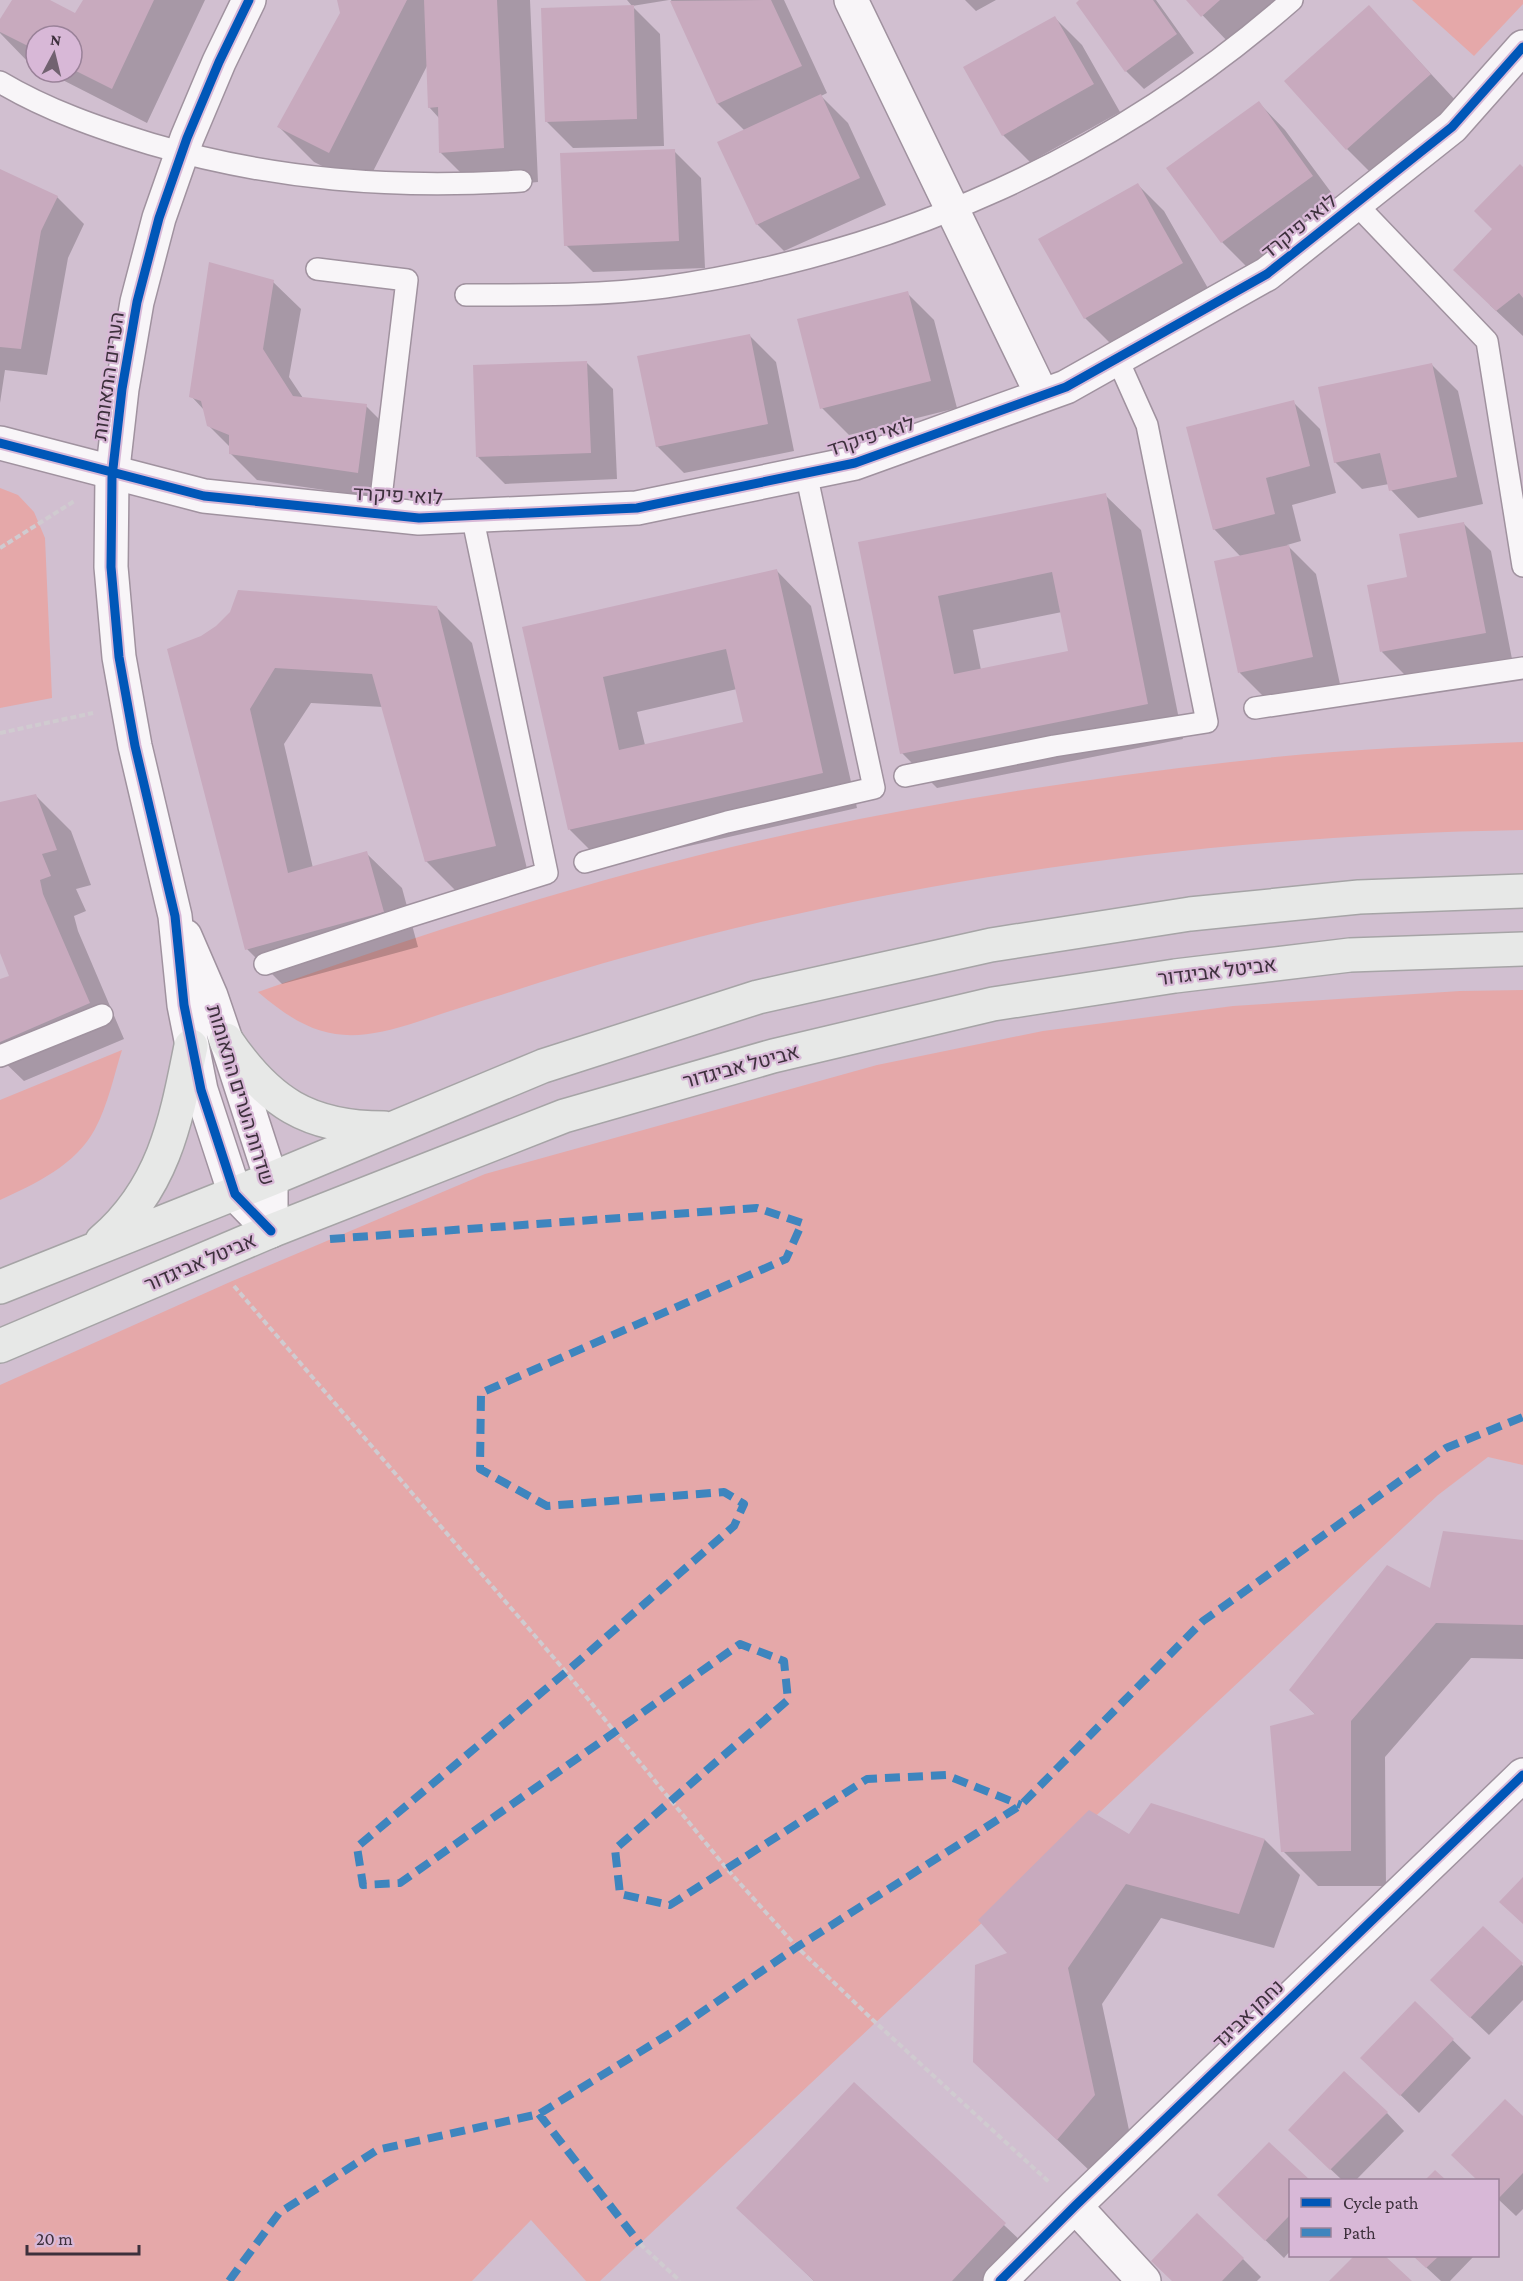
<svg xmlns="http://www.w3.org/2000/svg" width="1523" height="2281" viewBox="0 0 1523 2281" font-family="'Crimson Pro',Heebo,serif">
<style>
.green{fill:#e5a8a9}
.shadow{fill:#0003;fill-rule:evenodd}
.building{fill:#c8aabe;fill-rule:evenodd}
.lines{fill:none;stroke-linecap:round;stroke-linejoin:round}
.service-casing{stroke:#a0929f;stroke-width:24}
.minor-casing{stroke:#a0929f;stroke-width:36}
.tertiary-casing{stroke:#a0929f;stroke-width:36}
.primary-casing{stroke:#a6a4a6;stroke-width:36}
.path{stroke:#d0cbd0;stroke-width:4;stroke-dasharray:6 3;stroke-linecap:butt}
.service{stroke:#f8f5f8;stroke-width:21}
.minor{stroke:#f8f5f8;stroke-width:33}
.tertiary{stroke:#f8f5f8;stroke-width:33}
.primary{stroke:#e7e8e7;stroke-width:33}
.quiet{stroke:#3e85be;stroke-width:8;stroke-dasharray:15 8;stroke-linecap:butt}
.cycleway-casing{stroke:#d8b8d7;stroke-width:13}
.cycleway{stroke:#0057b8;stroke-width:9}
.labels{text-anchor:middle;stroke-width:4.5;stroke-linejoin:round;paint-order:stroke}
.street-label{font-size:20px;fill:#3d303c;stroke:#d8b8d7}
</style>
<rect width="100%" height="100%" fill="#d1bfd0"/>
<path class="green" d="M1412,0H1523V4L1474,56Z
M0,488L18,495L34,512L45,538L52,698L0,708Z
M1523,742V830C1179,836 829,887 501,995C474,1003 447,1012 420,1021C350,1044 316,1042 258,992C438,928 620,870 807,830C947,800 1089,778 1231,762C1328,750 1426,746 1523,742Z
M1523,990V1465L1488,1457L1438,1495L600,2281H586L531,2220L472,2281H0V1385L230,1282L485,1174L877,1065L1043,1031L1233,1006L1460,991Z
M122,1050C114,1075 108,1105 95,1129C76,1165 35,1184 0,1200V1100Z"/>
<path class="shadow" d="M14,0H47L76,15L84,0H205L147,123L47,72H72V36H36V67L30,64L0,33V22Z
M339,0H530L538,182L476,188L440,152L439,118L429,107L428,64L365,187L314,162L279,127L342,13Z
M627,0H669L632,6Z
M671,0H784L827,93L821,96L848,123L886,205L784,251L757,224L719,142L745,131L718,104Z
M965,0H996L976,11Z
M1082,0H1156L1194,53L1144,89L1126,71Z
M1188,0H1277L1229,43Z
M633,7L660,34L664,146L573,148L546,121Z
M1369,7L1457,102L1374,176L1347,149Z
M1055,18L1082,45L1120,112L1030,162L1003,135Z
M1259,103L1285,130L1339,203L1249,269L1222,242Z
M674,151L701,178L705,268L593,272L566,245Z
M1523,169V336L1490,305L1494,229Z
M0,171L57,197L84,224L68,258L47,375L5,370L0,403Z
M1137,184L1164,211L1209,290L1112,345L1085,318Z
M273,282L301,309L289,377L303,398L366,406L393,433L385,499L257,480L230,453V447L208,425L205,411L191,396Z
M907,293L934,320L957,408L849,435L822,408Z
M749,335L776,362L794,451L684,473L657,446Z
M586,362L613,389L617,479L505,484L478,457Z
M1431,364L1458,391L1483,504L1418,518L1391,490L1389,484L1362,489L1335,462Z
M1293,402L1320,429L1336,493L1292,505L1301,541L1287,545L1316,574L1340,684L1267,700L1240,673L1216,562L1241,557L1214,529Z
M1105,495L1141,530L1183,739L937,788L902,753L860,543ZM1062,612L1070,652L981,670L973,630Z
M1464,524L1491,551L1512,659L1409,679L1382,652L1409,579Z
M776,570L811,606L857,808L605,865L570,830L524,628ZM737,689L745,723L645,745L637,712Z
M436,607L472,643L530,881L461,896L426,861L383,707L311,703L284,744L313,868L366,853L402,888L418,947L282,984L247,949L168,650Z
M36,796L71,831L91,885L76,889L86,911L74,916L78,931L124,1039L24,1081L0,1058V981L11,977L0,948V804Z
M1523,1542V1659L1471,1658L1385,1757L1386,1886H1318L1283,1851L1316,1715L1291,1690L1431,1590Z
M1151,1805L1265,1840L1300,1875L1274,1948L1161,1918L1102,2004L1129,2130L1093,2174L975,2061L1010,1954L1130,1836Z
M1483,1928L1523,1966V2000L1489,2035L1450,1998Z
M1415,2003L1471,2058L1419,2113L1381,2076Z
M854,2084L1040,2259L1020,2281H814L738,2208Z
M1387,2113L1404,2131L1356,2180H1342L1308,2148Z
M1523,2118V2209L1516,2216L1498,2199V2180H1479L1453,2155Z
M1269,2144L1307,2180H1290V2251L1284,2258L1237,2213Z
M1414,2256H1474L1450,2281H1441Z
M1243,2259L1261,2277L1257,2281H1173Z"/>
<path class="building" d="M12,0H50L75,13L83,0H154L112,89L72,69V36H36V50L0,32V19Z
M337,0H407L329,153L277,127L340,13Z
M424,0H497L504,148L439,153L438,107L428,108Z
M771,0L802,66L717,104L670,1Z
M1079,0H1153L1177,34L1125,72L1076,3Z
M1186,0H1220L1201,17Z
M634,5L637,119L545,122L541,8Z
M1369,5L1431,74L1346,150L1284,81Z
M1055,16L1094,84L1002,136L963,67Z
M821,94L860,178L756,225L717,142Z
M1259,101L1313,176L1221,243L1166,168Z
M675,149L679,241L564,246L560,153Z
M1520,164L1523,167V298L1519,293L1496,311L1453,270L1492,229L1474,211Z
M0,169L58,196L41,231L21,349L0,347Z
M1138,183L1183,263L1084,319L1038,239Z
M209,262L274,280L263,349L293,396L367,404L358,473L229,454V435L207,426L201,401L189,397Z
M908,291L931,381L820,409L797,319Z
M750,334L768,424L656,447L637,356Z
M587,361L591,453L476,457L473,365Z
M1432,363L1457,477L1389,491L1380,453L1334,463L1318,387Z
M1294,400L1310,466L1266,478L1275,514L1213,530L1186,427Z
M1106,493L1148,704L900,754L858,542ZM1052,572L1068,651L954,674L938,596Z
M1464,522L1486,633L1380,652L1367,585L1407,577L1399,534Z
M1289,545L1313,657L1238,673L1214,561Z
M777,569L823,773L568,830L522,627ZM726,649L743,722L619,750L603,677Z
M238,590L437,606L496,846L425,862L372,674L275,668L250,709L288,873L367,851L384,912L245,950L167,649L201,636L216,626L230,612Z
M36,794L57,850L42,854L51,876L40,880L43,894L90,1003L0,1042V979L9,976L0,953V802Z
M1443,1531L1523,1540V1625L1436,1623L1351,1721V1851L1281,1852L1270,1726L1315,1714L1289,1690L1387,1565L1430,1588Z
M1151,1803L1265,1839L1239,1914L1126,1884L1068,1968L1095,2095L1057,2140L973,2062L975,1965L1007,1953L978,1920L1089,1810L1129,1834Z
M1523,1877V1924L1499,1902Z
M1483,1926L1523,1963L1470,2018L1430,1980Z
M1415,2001L1454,2039L1400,2096L1360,2058Z
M1344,2071L1388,2112L1330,2170L1288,2130Z
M854,2082L1006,2223L952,2281H814L736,2208Z
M1505,2099L1523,2116V2173L1498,2199V2180H1477L1451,2155Z
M1269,2142L1310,2180H1290V2215L1265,2241L1217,2195Z
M1435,2170L1446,2180H1425Z
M1197,2213L1244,2258L1222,2281H1172L1151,2261Z
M1354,2256H1385L1412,2281H1329Z
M1413,2256H1439L1426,2268Z"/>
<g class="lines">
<defs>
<path id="service" d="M0,82C47,110 99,128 151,144C274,180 393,189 521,181
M1356,204L1487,341L1523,566
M317,269L407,280L379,514
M466,295C532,295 599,296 665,287C899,253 1114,156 1292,0
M1255,708L1523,668
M905,776L1054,746L1207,722L1147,425L1117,358
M585,862L727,822L874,788L806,473
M265,964L407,917L547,873L472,515
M0,1056L102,1015"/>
<path id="minor" d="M851,0L1042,395
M0,443L204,496L419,518L637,508L855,463L1066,387L1267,274L1452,127L1523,47
M1075,2206L1144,2281
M1000,2281L1075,2206L1523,1775"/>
<path id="tertiary" d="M249,0L219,62L187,138L159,218L137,302L122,389L112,477L111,567L119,657L135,746L175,916L184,1005L201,1090L235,1194L271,1231
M185,936L211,996L226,1040L271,1179V1209"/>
<path id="primary" d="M226,1040C268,1102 308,1128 384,1128
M102,1241C164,1188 176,1121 191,1046
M0,1287L271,1179L543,1066L758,997L991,945L1190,914L1359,897L1523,891
M0,1346L271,1231L564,1116L773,1056L993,1004L1175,976L1350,955L1523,949"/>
</defs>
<use href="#service" class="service-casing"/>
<use href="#minor" class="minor-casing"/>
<use href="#tertiary" class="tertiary-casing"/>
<use href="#primary" class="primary-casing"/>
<path class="path" d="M0,548L76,500
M0,733L93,713
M234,1286L566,1672L727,1869L797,1947L875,2022L1050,2183
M640,2244L680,2281"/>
<use href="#service" class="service"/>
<use href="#minor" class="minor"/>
<use href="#tertiary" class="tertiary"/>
<use href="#primary" class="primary"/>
<path class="quiet" d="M330,1239L757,1208L802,1223L786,1259L481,1393L480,1469L547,1506L724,1492L744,1504L734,1526L566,1672L357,1847L363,1885L400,1883L740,1644L784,1661L788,1700L615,1849L620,1894L670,1905L867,1779L946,1775L1021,1805
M539,2114L640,2244
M229,2281L279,2213L377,2150L539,2114L677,2029L797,1947L1021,1805L1203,1621L1446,1448L1523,1417"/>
<defs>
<path id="cycleway" d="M249,0L219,62L187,138L159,218L137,302L122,389L112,477L111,567L119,657L135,746L175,916L184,1005L201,1090L235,1194L271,1231
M0,443L204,496L419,518L637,508L855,463L1066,387L1267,274L1452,127L1523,47
M1000,2281L1075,2206L1523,1775"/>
</defs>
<use href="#cycleway" class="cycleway-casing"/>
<use href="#cycleway" class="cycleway"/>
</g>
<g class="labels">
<g class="street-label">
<text transform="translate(1299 226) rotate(-39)" y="7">לואי פיקרד</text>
<text transform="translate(108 376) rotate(-82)" y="7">הערים התאומות</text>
<text transform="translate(871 436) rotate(-18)" y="7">לואי פיקרד</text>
<text transform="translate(398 495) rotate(3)" y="7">לואי פיקרד</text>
<text transform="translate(1217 971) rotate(-7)" y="7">אביטל אביגדור</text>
<text transform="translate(741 1066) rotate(-15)" y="7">אביטל אביגדור</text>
<text transform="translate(241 1095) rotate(73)" y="7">שדרות הערים התאומות</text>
<text transform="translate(200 1262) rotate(-23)" y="7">אביטל אביגדור</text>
<text transform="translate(1248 2014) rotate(-44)" y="7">נחמן אביגד</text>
</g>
</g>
<rect x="1289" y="2179" width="210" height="78" fill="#d8b8d7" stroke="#9a8299" stroke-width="1.5"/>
<rect x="1301" y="2198" width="30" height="9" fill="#0057b8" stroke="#9a8299" stroke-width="1.5"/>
<text x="1343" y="2209" font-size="18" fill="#3d303c">Cycle path</text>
<rect x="1301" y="2228" width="30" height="9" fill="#3e85be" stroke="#9a8299" stroke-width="1.5"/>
<text x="1343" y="2239" font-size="18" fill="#3d303c">Path</text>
<g transform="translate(54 54) rotate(7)"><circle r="28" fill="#d8b8d7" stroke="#9a8299" stroke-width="1.5"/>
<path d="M0-4.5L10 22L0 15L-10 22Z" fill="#716270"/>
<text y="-9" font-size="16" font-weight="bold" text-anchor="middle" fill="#3d303c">N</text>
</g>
<path d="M27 2245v9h112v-9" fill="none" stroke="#3d303c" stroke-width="3"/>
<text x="36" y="2245" font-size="18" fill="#3d303c" stroke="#d8b8d7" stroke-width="4.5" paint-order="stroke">20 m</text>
</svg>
